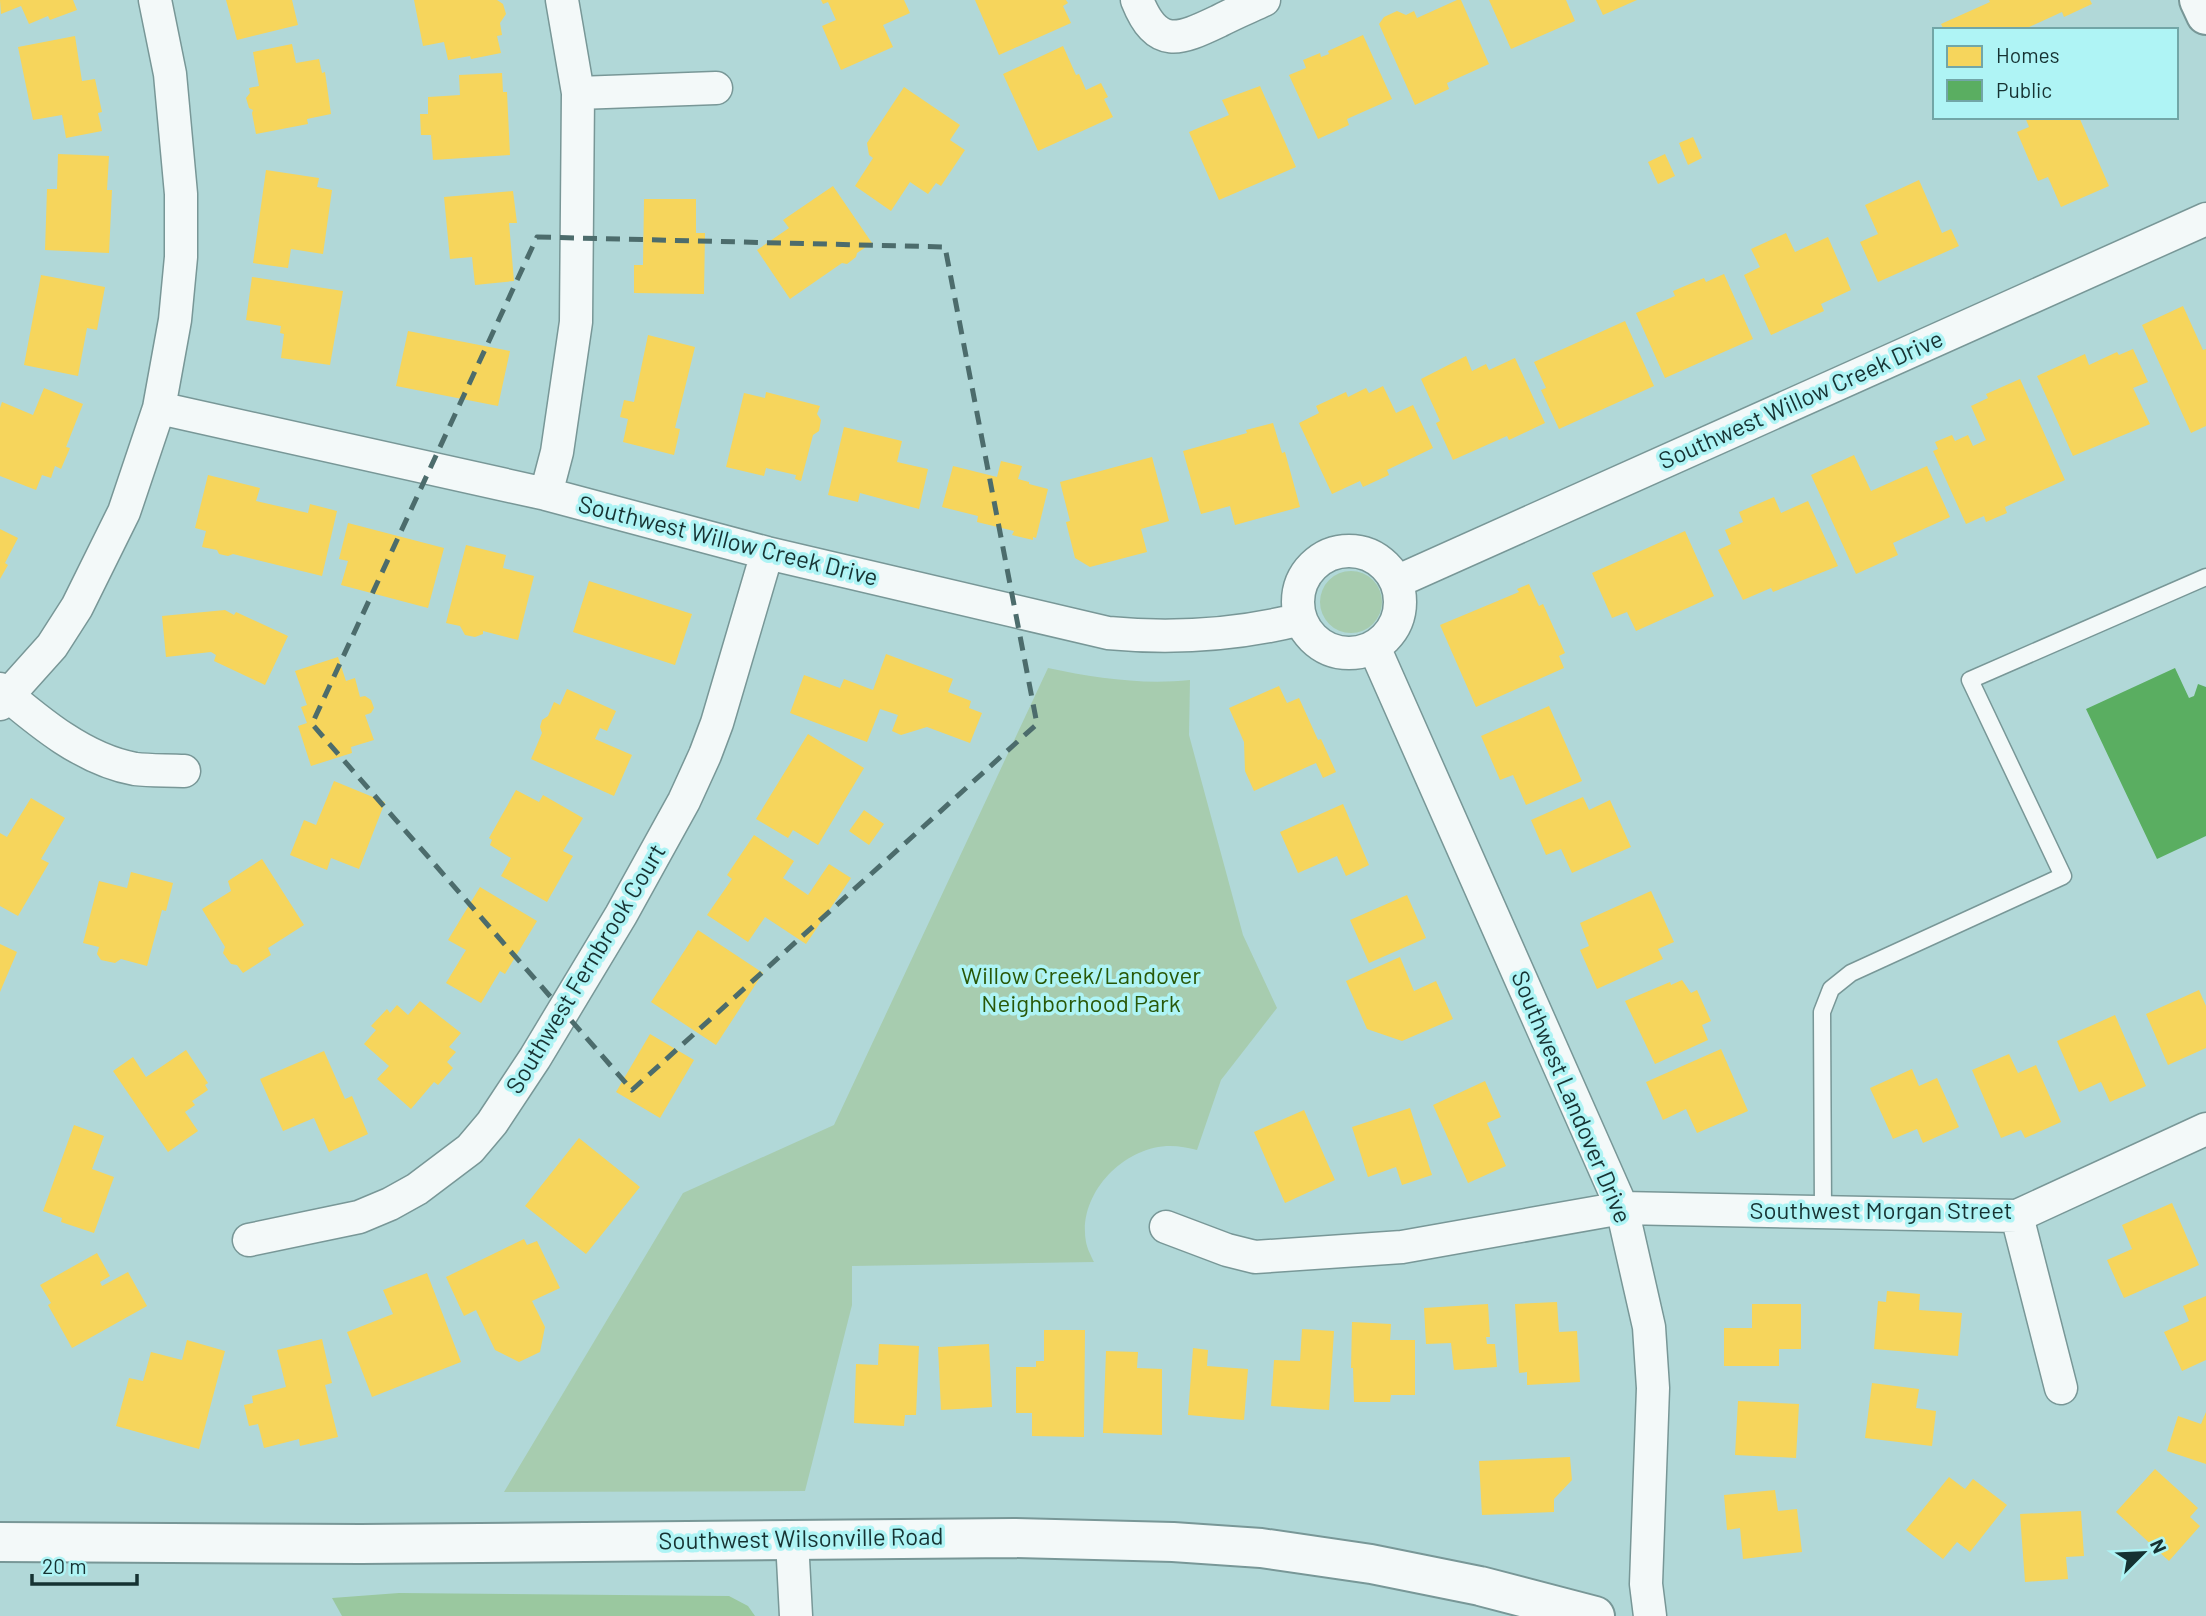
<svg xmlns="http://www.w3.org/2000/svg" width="2206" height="1616" viewBox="0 0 2206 1616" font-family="Barlow,sans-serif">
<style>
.green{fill:#a7ccaf}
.forest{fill:#9ac89f}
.homes{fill:#f6d55c}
.public{fill:#5aae61}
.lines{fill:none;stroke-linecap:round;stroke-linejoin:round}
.lane-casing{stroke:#789797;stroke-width:19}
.street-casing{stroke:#789797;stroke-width:35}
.secondary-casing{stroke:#789797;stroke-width:42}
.primary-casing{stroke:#789797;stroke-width:42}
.lane{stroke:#f3f9f9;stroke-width:16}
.street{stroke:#f3f9f9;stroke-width:32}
.secondary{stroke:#f3f9f9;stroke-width:38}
.primary{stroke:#f3f9f9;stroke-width:38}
.marked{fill:none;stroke:#4c6c6c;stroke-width:5;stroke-dasharray:14 9;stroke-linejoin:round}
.labels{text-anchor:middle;stroke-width:7;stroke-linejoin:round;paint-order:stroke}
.street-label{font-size:24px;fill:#163232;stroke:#aff4f5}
.park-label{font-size:24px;fill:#285707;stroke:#aff4f5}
</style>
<rect width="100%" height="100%" fill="#b1d8d8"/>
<path class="green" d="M1320 602a31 31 0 1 1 62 0a31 31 0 1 1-62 0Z
M1048,668C1095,678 1142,685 1190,680L1189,735L1243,935L1277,1008L1221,1080L1197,1150C1189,1148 1179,1146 1170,1146C1124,1146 1077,1194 1086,1242C1087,1248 1091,1256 1094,1262L852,1266V1305L805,1491L504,1492L683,1193L834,1125Z"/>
<path class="forest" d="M399,1593L729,1596L748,1606L755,1616H342L332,1598Z"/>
<path class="homes" d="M0,0H73L77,10L50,20L48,16L29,24L21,6L1,14Z
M226,0H292L298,25L237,40Z
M414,0H497L503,4L506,14L500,23L502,35L497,36L501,53L471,59L470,56L448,60L444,42L423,46Z
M821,0H904L910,13L883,25L893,47L841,70L822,26L836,20L828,2L823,4Z
M975,0H1066L1068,3L1063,6L1071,23L999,55Z
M1457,0H1461L1489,64L1447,83L1449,89L1415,105L1379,24L1384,17L1397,11L1406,15L1414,11L1417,18Z
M1489,0H1566L1575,21L1511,49Z
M1596,0H1637L1603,15Z
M1989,0H2090L2092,4L2064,17L2062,12L2027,28L2028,30H1944L1941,24L1990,2Z
M1363,35L1392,99L1347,119L1349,125L1318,139L1289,75L1306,68L1303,60L1320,53L1321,57L1329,54L1328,51Z
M75,36L82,81L95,79L102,112L98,113L102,131L66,138L62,115L33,120L18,47Z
M292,44L296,63L319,59L322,73L325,72L331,114L307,119L308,124L256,134L252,113L253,110L249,108L246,98L250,93L249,88L259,86L253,52Z
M1063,46L1076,75L1079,74L1086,90L1101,83L1108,97L1104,99L1113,117L1038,151L1003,74Z
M502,73L503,92H507L510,155L433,160L431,135H421L420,114H428V97L460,95L459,75Z
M1260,86L1296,167L1219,200L1189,132L1229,115L1222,100Z
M904,87L960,125L950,140L965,150L941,186L936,183L928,194L910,182L891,211L855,186L873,158L869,155L867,143Z
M2025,117H2079L2109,186L2061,207L2048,177L2038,181L2017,132L2029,127Z
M1693,137L1702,158L1688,165L1679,143Z
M58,154L109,156L107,190H112L109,253L45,250L47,189H57Z
M1665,154L1675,176L1658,184L1648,162Z
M266,170L319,178L317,187L332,190L323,254L291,249L288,268L253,263Z
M1919,180L1942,233L1951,229L1959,246L1878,282L1860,242L1878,234L1865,205Z
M833,186L872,243L857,253L856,257L847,264L842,263L790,299L757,250L789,228L783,220Z
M513,191L517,223H509L514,281L475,285L472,257L450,259L444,197Z
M644,199H696V233H705L704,294L634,293V265H643Z
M1786,233L1795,252L1828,237L1851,290L1821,304L1824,311L1771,335L1744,275L1760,267L1751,249Z
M1724,274L1753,339L1665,378L1636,313L1675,296L1673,291L1704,278L1706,282Z
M41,275L105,287L97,330L87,328L78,376L24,365Z
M252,277L343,291L330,365L281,358L284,334L280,333L281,326L246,320Z
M2183,306L2203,350L2206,349V426L2191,433L2142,325Z
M1625,321L1654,386L1559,429L1541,390L1546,388L1534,362Z
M408,331L510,351L498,406L396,386Z
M648,335L695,347L675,428L680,429L674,455L623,442L628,419L620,417L624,400L634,402Z
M2133,349L2148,382L2133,388L2150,424L2073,456L2037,376L2085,354L2089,365L2117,352L2119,355Z
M1466,356L1472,371L1486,364L1489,370L1515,358L1545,423L1509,440L1507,436L1453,460L1436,423L1440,421L1421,379Z
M2020,379L2065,480L2005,507L2007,513L1986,522L1984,516L1966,524L1933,451L1938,449L1935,442L1952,435L1955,441L1968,435L1973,446L1986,440L1971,406L1988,398L1986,394Z
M1383,386L1396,413L1413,405L1433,448L1387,470L1389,475L1363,487L1360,481L1332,494L1299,423L1319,413L1316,406L1346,392L1348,397L1366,388L1369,393Z
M44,388L83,404L66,447L70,448L61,469L55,466L51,478L42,475L36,490L0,476V408L2,402L33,415Z
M766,392L820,406L817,414L821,420L819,431L813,435L801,481L795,479L796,475L766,468L764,476L726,467L744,393L765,398Z
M1273,423L1282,453L1285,452L1300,507L1235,525L1230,506L1201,514L1183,451L1247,433L1246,430Z
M844,427L902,441L897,462L928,469L919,509L860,493L858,502L828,495Z
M1854,455L1871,491L1927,466L1950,517L1893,543L1898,555L1856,574L1811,475Z
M1152,457L1169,521L1141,529L1147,552L1090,567L1075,558L1066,522L1070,521L1060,482Z
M1001,461L1022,466L1018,479L1029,482V484L1048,489L1036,538L1033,537V540L1012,535L1014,531L977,522L978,516L942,507L953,466L997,477Z
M208,475L260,488L256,501L308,513L310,504L337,511L322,576L233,554L228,556L219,554L217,550L202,547L206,531L195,528Z
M1774,497L1781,513L1808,501L1838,566L1773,592L1771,588L1743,600L1718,550L1731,544L1725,530L1743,522L1739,512Z
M348,523L444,548L428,608L341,585L348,561L339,559Z
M0,529L18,538L5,563L8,565L0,579Z
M1685,531L1714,596L1636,631L1627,612L1612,618L1592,573Z
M466,545L506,555L503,568L534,576L518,640L483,631V634L475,637L465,635L460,626L446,623Z
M589,581L692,614L675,665L573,632Z
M1529,584L1539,606L1543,604L1565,653L1559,656L1564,668L1476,707L1440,625L1519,592L1517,589Z
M225,610L234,615L236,612L288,636L265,685L214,661L216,655L211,652L166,657L162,616Z
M886,654L953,679L948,692L971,701L969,708L982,713L970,743L927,727L901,735L892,731L898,715L880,709L867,742L790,713L804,675L840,688L844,679L873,690Z
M338,657L346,681L355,678L360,697L365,696L371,700L374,708L371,713L365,715L374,740L351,747L352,753L311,766L298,726L307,723L301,707L307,705L295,671Z
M1279,686L1287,703L1299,698L1318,740L1321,739L1336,772L1323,778L1316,763L1254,791L1245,771L1244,742L1229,708Z
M567,689L616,711L607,731L600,728L595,739L632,755L614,796L531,759L542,733L540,727L542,720L548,716L554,702L560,705Z
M1549,706L1582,781L1526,805L1513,775L1500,780L1481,736Z
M808,734L864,768L818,845L793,830L788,838L756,819Z
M334,781L385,802L359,869L331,858L327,870L290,855L304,820L316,825Z
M516,790L539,802L543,795L583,818L563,851L573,856L547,902L501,876L511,858L490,845L492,840L489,838Z
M1583,797L1589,810L1610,800L1631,847L1572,873L1561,849L1546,855L1531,820Z
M31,798L65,818L41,859L49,863L18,916L0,906V833L7,837Z
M1343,804L1369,865L1346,876L1337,856L1298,873L1280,832Z
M864,810L884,824L869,845L849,831Z
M754,835L794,861L783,878L808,895L829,864L851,878L806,944L765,917L748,942L707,915L732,879L727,875Z
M262,859L304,925L268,948L271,955L243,973L237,965L231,964L223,953L225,947L202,909L231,891L228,881Z
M131,872L173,883L166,911L162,910L147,966L121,959L115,963L101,960L97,954L99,947L83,943L99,881L127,888Z
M480,887L537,921L505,974L500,971L481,1003L446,983L466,950L448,940Z
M1651,891L1674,942L1658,949L1663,959L1597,989L1580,950L1589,946L1580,923Z
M1407,895L1426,938L1369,963L1350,920Z
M698,930L763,973L716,1045L651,1002Z
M0,944L17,952L0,992Z
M1400,957L1414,991L1436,981L1453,1019L1402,1041L1367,1029L1346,981Z
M1682,980L1691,993L1697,990L1711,1021L1702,1025L1708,1040L1655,1064L1625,1001L1670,982L1671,985Z
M2199,990L2206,1006V1048L2168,1065L2146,1014Z
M420,1001L461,1033L449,1047L456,1052L447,1062L453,1068L438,1085L434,1082L411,1109L377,1079L389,1066L364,1044L376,1030L371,1026L387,1009L390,1013L397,1005L408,1015Z
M2115,1015L2146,1086L2110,1102L2101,1082L2079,1092L2057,1041Z
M650,1034L694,1060L660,1118L616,1092Z
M1721,1049L1748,1111L1697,1133L1686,1109L1663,1120L1646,1082Z
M186,1050L208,1083L205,1085L208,1090L192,1101L195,1105L185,1112L198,1131L168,1152L113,1071L133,1057L146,1077Z
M324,1051L345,1099L352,1096L368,1134L329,1152L314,1118L283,1131L260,1079Z
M2009,1054L2018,1073L2036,1065L2061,1122L2025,1138L2021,1130L2001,1138L1972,1070Z
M1912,1069L1919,1086L1937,1078L1959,1127L1923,1143L1917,1129L1893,1139L1870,1088Z
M1485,1081L1501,1117L1487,1123L1506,1166L1468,1183L1433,1105Z
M1410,1108L1432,1175L1402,1185L1396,1167L1368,1177L1352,1127Z
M1304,1110L1335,1180L1285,1203L1254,1132Z
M74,1125L104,1136L92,1169L114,1177L94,1233L61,1222L62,1218L43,1211Z
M579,1138L640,1187L586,1254L525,1206Z
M2172,1203L2199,1265L2124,1298L2107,1260L2132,1249L2122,1225Z
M524,1239L527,1245L537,1241L560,1288L532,1301L545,1327L540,1352L519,1362L495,1350L476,1310L464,1316L446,1277Z
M97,1253L110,1276L100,1282L102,1286L128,1272L147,1306L72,1348L48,1305L51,1303L40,1285Z
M427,1273L461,1362L372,1397L347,1332L393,1314L383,1290Z
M1887,1291L1920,1294L1919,1310L1962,1313L1958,1356L1874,1349L1878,1301L1886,1302Z
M2206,1296V1360L2182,1371L2164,1332L2189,1321L2183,1306Z
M1557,1302L1559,1332L1577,1331L1580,1382L1527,1385V1372L1519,1373L1515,1304Z
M1488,1304L1490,1337H1486L1487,1344H1495L1497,1367L1454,1370L1451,1343L1426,1344L1424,1308Z
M1752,1304H1801V1349H1779V1366H1724V1328H1752Z
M1352,1322L1391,1324L1390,1340H1415V1395H1391L1390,1402H1354L1353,1368H1351Z
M1302,1329L1334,1331L1329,1410L1271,1406L1274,1360L1300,1361Z
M1044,1330H1085L1084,1437L1032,1436V1413H1016V1367H1036V1361H1044Z
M322,1339L332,1383L325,1385L338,1437L300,1446L299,1439L264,1448L258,1424L249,1426L244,1405L253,1403L252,1396L286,1387L277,1350Z
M187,1340L225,1351L199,1449L116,1426L129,1378L143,1381L151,1352L182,1360Z
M879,1344L919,1346L916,1415H905L904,1426L854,1423L856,1364L878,1365Z
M989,1344L992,1407L941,1410L938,1347Z
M1193,1348L1208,1350L1207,1366L1248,1369L1244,1420L1188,1415Z
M1106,1351L1138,1352L1137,1368L1162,1369V1435L1103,1433Z
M1872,1383L1919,1389L1916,1408L1936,1411L1932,1446L1865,1438Z
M1738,1401L1799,1404L1796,1458L1735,1455Z
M2206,1412V1464L2167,1451L2178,1416L2201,1424Z
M1570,1457L1572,1480L1554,1499V1512L1482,1515L1479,1461Z
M2155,1469L2198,1508L2190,1517L2200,1526L2169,1561L2116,1512Z
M1949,1477L1965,1489L1973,1479L2007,1505L1970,1552L1957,1542L1943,1559L1906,1530Z
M1775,1490L1778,1511L1797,1509L1802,1552L1743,1559L1740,1528L1727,1530L1724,1495Z
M2081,1511L2084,1556L2066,1557L2068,1579L2025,1582L2020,1514Z"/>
<path class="public" d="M2175,668L2189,698L2194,696L2198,684L2206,687V836L2157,859L2086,709Z"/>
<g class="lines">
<defs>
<path id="lane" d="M1823,1211L1822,1012L1831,989L1851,973L2063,876L1970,680L2206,577"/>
<path id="street" d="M1137,0C1157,50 1179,40 1219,21C1234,13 1249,7 1264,0
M578,93L716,88
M159,408L546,494L767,553L1108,633C1173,639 1238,635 1301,619
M546,494L557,452L576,322L578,93L562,0
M1298 602a51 51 0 1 1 102 0a51 51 0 1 1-102 0Z
M1396,582L2206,219
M1374,647L1622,1208L1649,1327L1653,1388L1646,1584L1650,1616
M0,689C39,722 84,760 135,769C151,771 168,770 184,771
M0,704L52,646L77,607L124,512L159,408L175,320L181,257V194L170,74L155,0
M2017,1216L2061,1388
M1166,1227L1227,1250L1255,1257L1402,1247L1622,1208L2017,1216L2206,1129
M249,1240L359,1217L390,1204L417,1189L470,1149L492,1123L535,1058L621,915L684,801L705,755L717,723L767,553
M792,1540L796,1616"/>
<path id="secondary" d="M2199,0L2206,15"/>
<path id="primary" d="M0,1542L361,1544L1013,1538L1173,1542L1261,1548L1371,1564L1480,1586L1595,1616"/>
</defs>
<use href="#lane" class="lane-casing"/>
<use href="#street" class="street-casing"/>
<use href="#secondary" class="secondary-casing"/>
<use href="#primary" class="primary-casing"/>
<use href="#lane" class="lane"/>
<use href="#street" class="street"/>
<use href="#secondary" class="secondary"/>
<use href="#primary" class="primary"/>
</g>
<path class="marked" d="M537,237L945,247L1037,724L632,1090L312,724Z"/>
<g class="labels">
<g class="street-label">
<text transform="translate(1801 400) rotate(-24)" y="8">Southwest Willow Creek Drive</text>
<text transform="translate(728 541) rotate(14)" y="8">Southwest Willow Creek Drive</text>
<text transform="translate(586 969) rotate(-59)" y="8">Southwest Fernbrook Court</text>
<text transform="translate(1571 1097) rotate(67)" y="8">Southwest Landover Drive</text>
<text x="1881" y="1219">Southwest Morgan Street</text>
<text transform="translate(801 1539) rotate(-1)" y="8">Southwest Wilsonville Road</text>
</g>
<g class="park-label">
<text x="1081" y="984">Willow Creek/Landover<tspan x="1081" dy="28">Neighborhood Park</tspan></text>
</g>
</g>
<rect x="1933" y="28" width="245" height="91" fill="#aff4f5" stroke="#72a6a7" stroke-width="2"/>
<rect x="1947" y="46" width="35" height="21" fill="#f6d55c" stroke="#72a6a7" stroke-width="2"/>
<text x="1996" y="63" font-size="21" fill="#163232">Homes</text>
<rect x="1947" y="80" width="35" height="21" fill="#5aae61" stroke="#72a6a7" stroke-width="2"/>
<text x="1996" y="98" font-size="21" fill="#163232">Public</text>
<g transform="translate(2143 1553) rotate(66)" stroke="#aff4f5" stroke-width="5" paint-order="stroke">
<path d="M0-5L12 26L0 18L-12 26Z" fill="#163232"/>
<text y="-10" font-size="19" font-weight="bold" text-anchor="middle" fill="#163232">N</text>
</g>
<path d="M32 1574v10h105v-10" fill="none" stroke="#163232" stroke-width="3.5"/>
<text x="42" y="1574" font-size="21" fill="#163232" stroke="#aff4f5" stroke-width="5" paint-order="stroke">20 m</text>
</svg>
